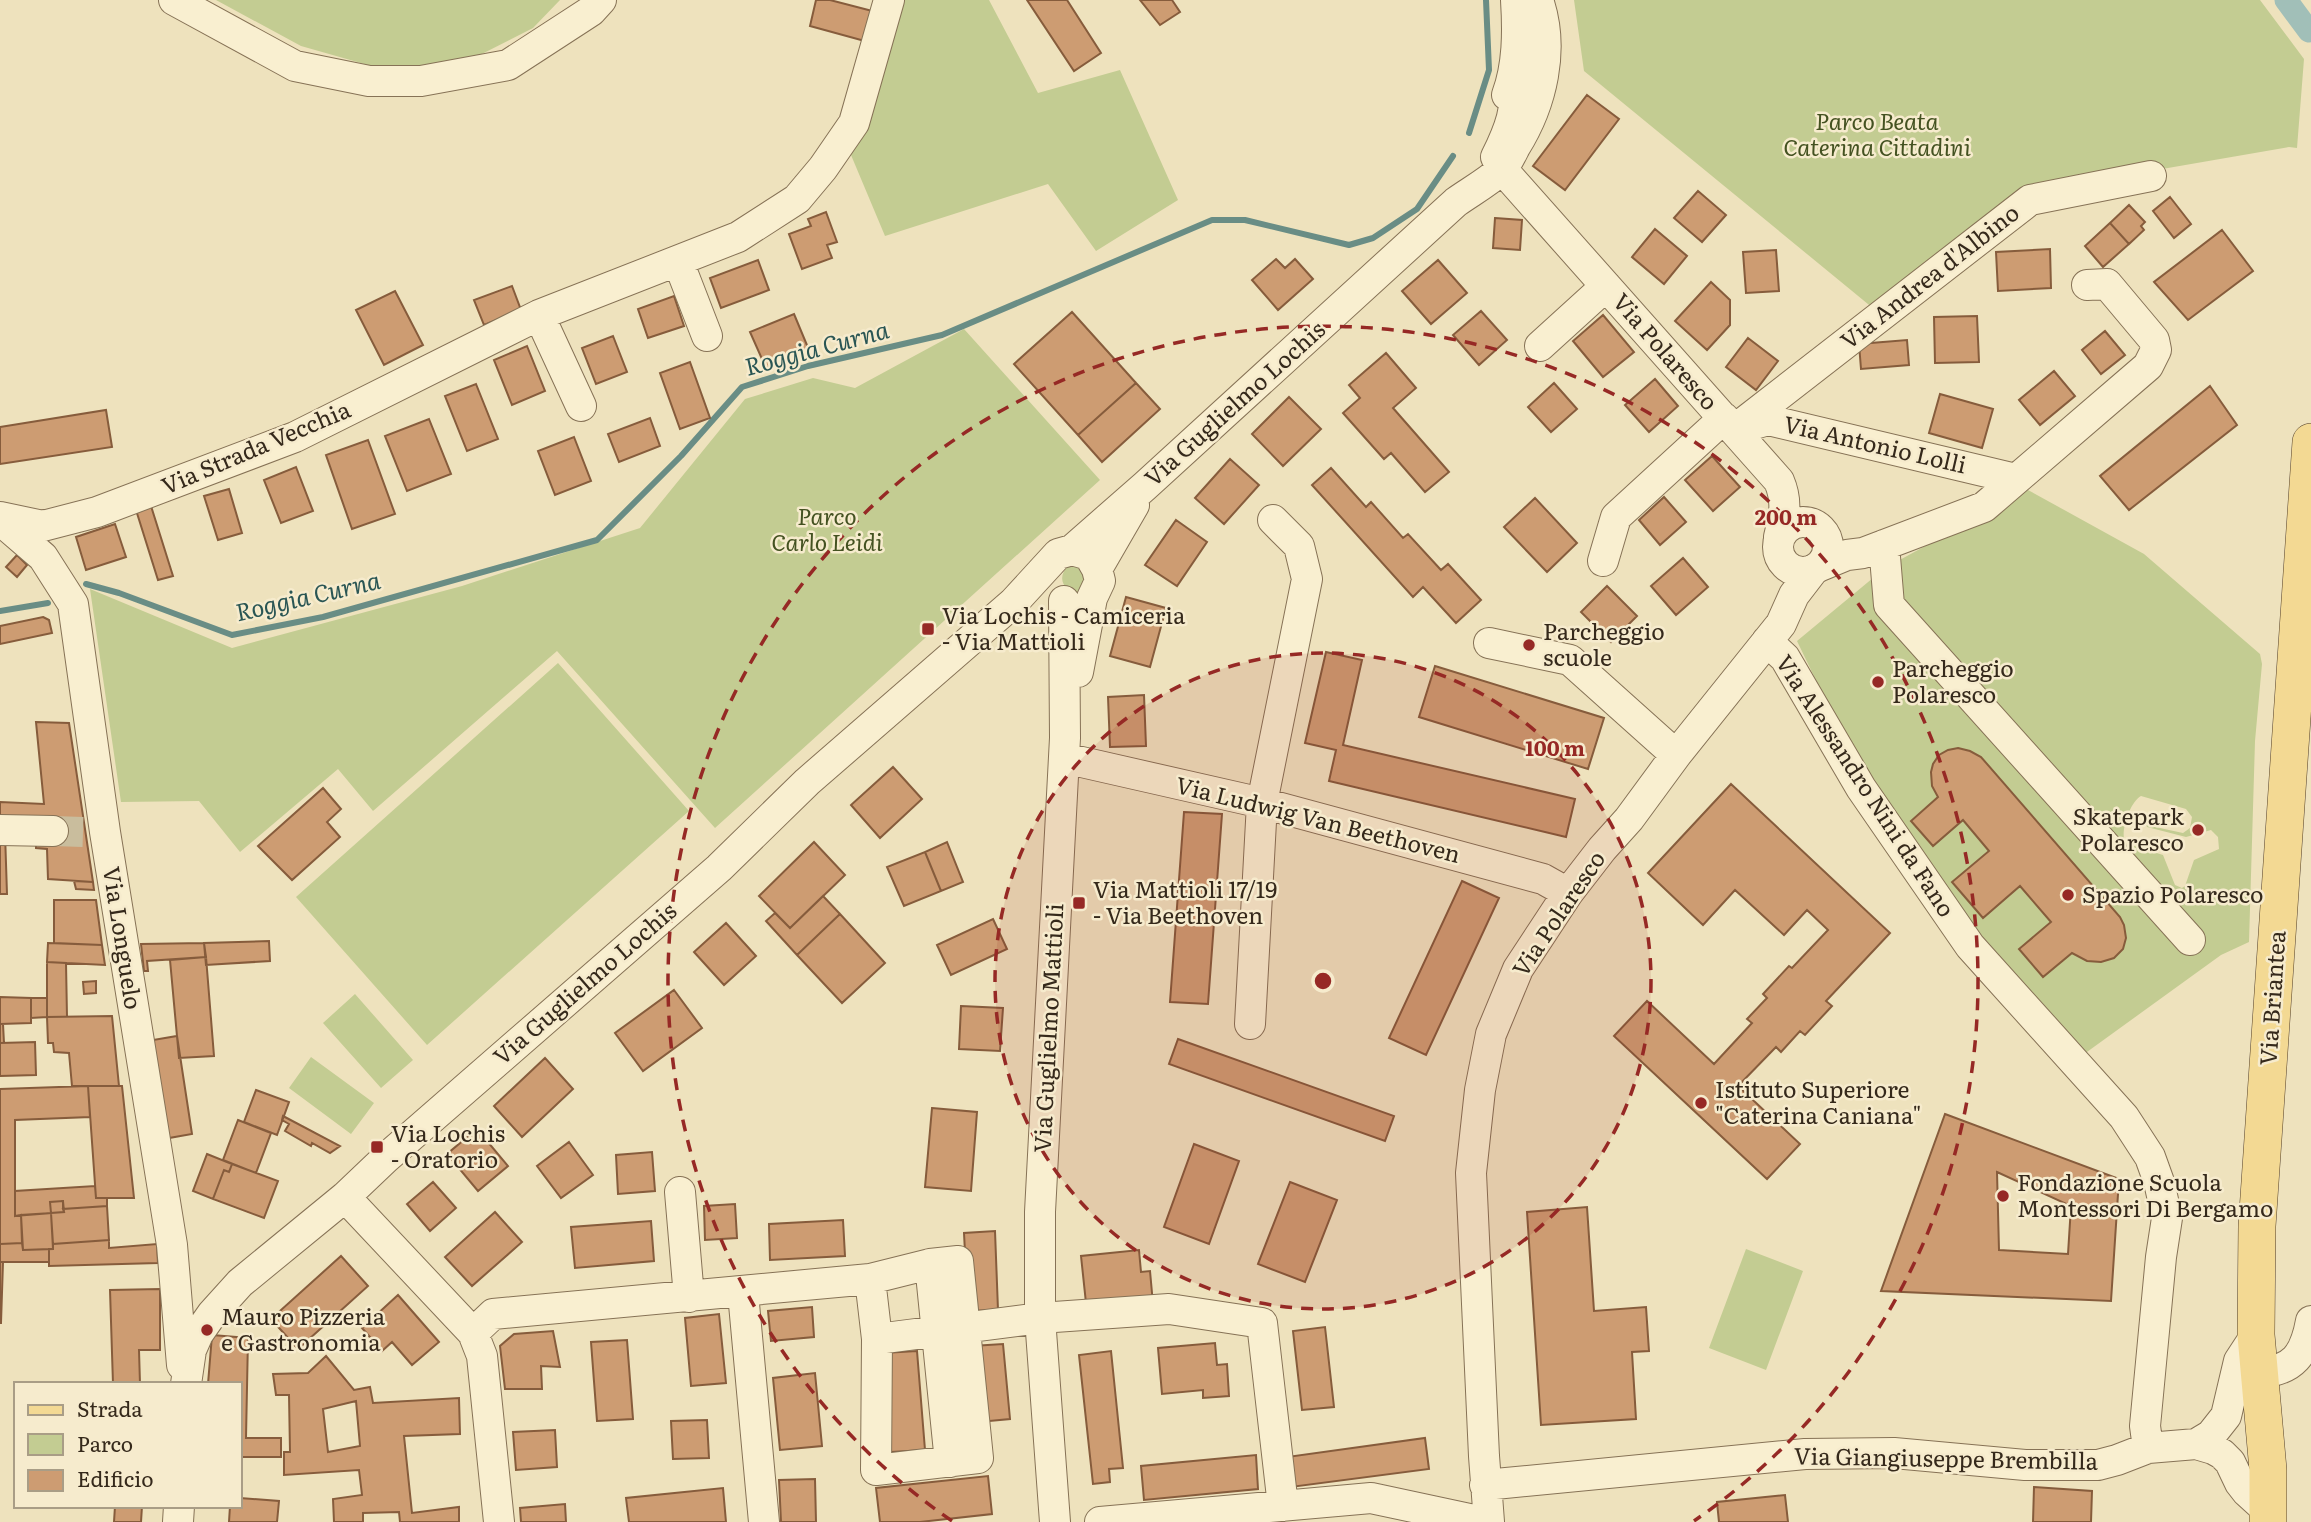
<svg xmlns="http://www.w3.org/2000/svg" width="2311" height="1522" viewBox="0 0 2311 1522" font-family="Literata,serif">
<style>
.green{fill:#c3cc92;fill-rule:evenodd}
.lines{fill:none;stroke-linecap:round;stroke-linejoin:round}
.stream{stroke:#698d85;stroke-width:6}
.canal{stroke:#a1bfb8;stroke-width:23}
.building{fill:#cd9c72;stroke:#865c3c;stroke-width:2;fill-rule:evenodd}
.minor-tunnel{stroke:#c9bd9d;stroke-width:30;stroke-dasharray:30 15;stroke-linecap:butt}
.minor-casing{stroke:#867256;stroke-width:32}
.major-casing{stroke:#54402b;stroke-width:38}
.minor{stroke:#f9efd0;stroke-width:30}
.major{stroke:#f3d993;stroke-width:37}
.ring{fill:none;stroke:#962925;stroke-width:3.5;stroke-dasharray:12 9}
.poi-dot{fill:#962925;stroke:#f6ebcd;stroke-width:2.5}
.labels{text-anchor:middle;stroke-width:5;stroke-linejoin:round;paint-order:stroke}
.park-label{font-size:23px;font-style:italic;fill:#445221;stroke:#f6ebcd}
.street-label{font-size:23px;fill:#35291b;stroke:#f6ebcd}
.poi-label{font-size:23px;fill:#35291b;stroke:#f6ebcd;text-anchor:start}
.water-label{font-size:24px;font-style:italic;fill:#2a5654;stroke:#f6ebcd}
.centre{fill:#962925;stroke:#f6ebcd;stroke-width:3.5}
.ring-label{font-size:21px;text-anchor:middle;font-weight:bold;fill:#962925;stroke:#f6ebcd;stroke-width:5;stroke-linejoin:round;paint-order:stroke}
</style>
<rect width="100%" height="100%" fill="#eee2bd"/>
<path class="green" d="M216,0H560L533,28L462,64L375,67L301,46Z
M900,0H989L1038,93L1120,70L1178,200L1096,251L1048,184L885,236L851,155Z
M1574,0H2260L2304,59L2297,148L2289,147L2024,193L1874,309L1584,71Z
M964,329L1100,480L715,828L557,651L373,811L338,769L240,852L199,801L121,802L90,589L232,648L462,586L640,528L745,399L813,378L855,388Z
M2028,490L2144,554L2260,654L2262,664L2255,741L2249,942L2221,955L2080,1057L1986,946L1865,782L1797,641L1885,568ZM2141,796L2186,809L2192,817L2190,828L2183,833L2155,827L2152,819L2149,818L2145,822L2147,827L2186,837L2211,830L2218,837L2219,849L2194,860L2185,886L2182,888L2175,885L2163,855L2125,843C2120,831 2130,802 2141,796Z
M1069,565L1088,567L1082,593C1064,593 1055,578 1069,565Z
M558,663L689,811L427,1045L296,897Z
M355,994L413,1060L381,1088L323,1023Z
M311,1057L374,1103L351,1134L289,1088Z
M1746,1249L1803,1271L1766,1370L1709,1348Z"/>
<g class="lines">
<path class="stream" d="M1469,133L1489,70L1486,0
M86,584L119,593L232,635L323,617L597,540L681,456L742,387L808,366L942,335L1212,220H1245L1349,245L1373,238L1417,209L1453,156
M0,611L48,603"/>
<path class="canal" d="M2286,0L2309,31"/>
</g>
<path class="building" d="M816,0H830L880,13L872,43L810,26Z
M1027,0H1067L1101,53L1074,71Z
M1140,0H1172L1180,12L1160,25Z
M1587,95L1619,119L1565,190L1533,166Z
M1698,191L1726,215L1702,242L1674,218Z
M2170,197L2191,224L2174,238L2153,211Z
M2129,205L2145,222L2141,226L2144,230L2129,244L2110,223Z
M826,212L837,242L827,245L832,258L802,269L789,234L811,226L808,219Z
M1495,218L1522,220L1520,250L1493,248Z
M2110,223L2129,244L2103,267L2085,246Z
M1655,229L1687,256L1664,284L1632,257Z
M2222,230L2253,271L2188,320L2154,282Z
M2050,249L2051,288L1998,291L1996,252Z
M1776,250L1779,291L1746,293L1743,252Z
M1276,259L1285,268L1295,259L1313,279L1278,310L1252,280Z
M758,260L769,290L721,308L710,278Z
M1438,260L1467,293L1431,324L1402,291Z
M1711,282L1730,300V325L1707,350L1675,321Z
M512,286L521,310L484,325L474,300Z
M395,291L423,345L384,365L356,310Z
M674,296L684,326L648,338L638,309Z
M1481,311L1507,340L1479,365L1453,335Z
M1072,312L1136,383L1078,435L1014,364Z
M794,314L809,350L766,368L750,332Z
M1603,315L1634,352L1603,377L1573,341Z
M1977,316L1979,362L1935,363L1934,317Z
M2105,331L2125,355L2101,374L2082,350Z
M613,336L627,372L596,384L582,348Z
M1748,338L1778,361L1756,390L1726,367Z
M1907,340L1909,365L1861,369L1859,344Z
M527,346L545,391L512,405L494,360Z
M1386,353L1416,388L1393,408L1449,472L1425,492L1391,453L1384,459L1343,413L1360,398L1349,385Z
M690,362L710,418L680,429L660,373Z
M2054,371L2075,396L2040,425L2019,400Z
M1655,379L1678,406L1649,432L1625,405Z
M1136,383L1160,409L1102,462L1078,435Z
M1554,383L1577,409L1551,432L1528,407Z
M476,384L498,439L467,451L445,396Z
M2210,386L2237,425L2129,510L2100,476Z
M1940,394L1993,409L1982,448L1929,433Z
M1289,397L1321,429L1283,466L1252,434Z
M106,410L112,447L0,464V427Z
M650,418L660,446L619,462L608,434Z
M429,419L451,474L407,491L385,436Z
M574,437L591,481L555,495L538,451Z
M368,440L395,514L352,529L326,455Z
M1712,456L1740,487L1713,511L1685,480Z
M1230,459L1259,485L1224,524L1195,498Z
M296,467L313,511L281,523L264,480Z
M1331,468L1366,507L1371,502L1403,538L1408,534L1441,570L1448,564L1481,600L1456,623L1423,587L1413,597L1312,485Z
M229,489L242,533L218,540L204,496Z
M1664,497L1686,522L1660,545L1639,520Z
M1535,498L1577,543L1547,572L1504,527Z
M151,506L173,576L158,580L136,510Z
M1176,520L1207,542L1177,586L1145,565Z
M115,524L126,557L86,570L76,537Z
M17,555L27,565L17,577L6,567Z
M1683,558L1708,587L1676,615L1651,586Z
M1607,586L1637,616L1611,642L1581,612Z
M1126,597L1166,608L1150,667L1110,656Z
M43,617L49,620L52,633L0,644V626Z
M1326,652L1362,660L1343,745L1575,799L1566,837L1329,781L1336,750L1305,743Z
M1435,666L1604,718L1588,769L1419,717Z
M1144,695L1146,746L1110,747L1108,697Z
M36,722L69,723L93,882L48,879L47,849L36,848V843L0,821V802L44,804Z
M1958,748L1970,751L1981,757L2120,917L2124,925L2126,938L2123,949L2114,958L2101,962L2087,961L2072,953L2043,977L2019,949L2051,922L2020,886L1983,918L1952,882L1989,851L1963,820L1933,846L1911,821L1938,797L1932,786L1931,772L1933,764L1939,755L1948,750Z
M893,767L922,799L880,838L851,805Z
M1731,784L1890,933L1826,1001L1832,1006L1805,1035L1800,1031L1781,1052L1776,1047L1738,1086L1800,1144L1767,1179L1614,1036L1647,1001L1714,1064L1752,1023L1747,1019L1767,998L1763,994L1789,966L1792,968L1828,930L1807,910L1784,935L1735,890L1703,925L1648,873Z
M323,788L341,809L327,822L340,837L292,880L258,846Z
M1184,812L1222,814L1208,1004L1170,1002Z
M0,833H5L7,894H0Z
M814,842L845,875L790,928L759,896Z
M947,842L963,882L941,891L925,852Z
M925,852L941,891L904,906L887,867Z
M74,881L93,882L94,890L76,889Z
M1462,881L1499,898L1426,1055L1389,1038Z
M823,896L840,914L797,955L766,921L775,913L790,928Z
M54,900H96L102,945L54,943Z
M840,914L885,963L842,1003L797,955Z
M993,919L1007,949L951,975L937,945Z
M726,923L756,956L724,985L694,952Z
M269,941L270,961L206,965L204,943Z
M48,943L102,945L105,965L47,962Z
M204,943L206,957L147,961L148,971H144L141,944Z
M206,957L214,1056L179,1058L170,960Z
M47,962L66,963L67,1017H47Z
M96,981V993L84,994L83,982Z
M674,990L702,1028L643,1071L615,1033Z
M0,997L31,998V1023L0,1024Z
M31,998H47V1017L31,1018Z
M961,1006L1003,1008L1000,1051L959,1049Z
M112,1016L119,1086H72L69,1053L54,1052L53,1043H48L47,1017Z
M0,1024H3L4,1043H0Z
M177,1036L192,1134L169,1138L153,1040Z
M1178,1039L1394,1116L1385,1141L1169,1064Z
M35,1042L36,1075L0,1076V1043Z
M545,1058L573,1089L522,1137L494,1106Z
M88,1086L90,1117L15,1120V1216L21,1215L22,1243L0,1244V1089Z
M88,1086H122L134,1198H96Z
M256,1090L289,1102L277,1135L244,1122Z
M932,1108L977,1112L971,1191L925,1187Z
M1945,1114L2119,1179L2111,1301L1881,1291ZM1997,1172L2071,1206L2068,1254L1999,1250Z
M283,1116L340,1146L330,1153L312,1143L311,1146L285,1131L289,1124L282,1120Z
M238,1120L271,1133L256,1173L223,1160Z
M477,1129L508,1166L478,1191L447,1154Z
M569,1142L593,1175L561,1198L537,1166Z
M1194,1144L1239,1161L1209,1244L1164,1227Z
M652,1152L655,1191L618,1194L616,1155Z
M207,1154L232,1164L229,1172L224,1170L213,1199L193,1191Z
M232,1164L278,1181L264,1218L213,1199L224,1170L229,1172Z
M433,1182L456,1208L430,1231L407,1204Z
M1290,1182L1337,1200L1305,1282L1258,1264Z
M95,1186L96,1198H107V1206L63,1209V1201L50,1202L51,1213L15,1216V1191Z
M63,1201L64,1212L51,1213L50,1202Z
M735,1204L737,1238L705,1240L704,1206Z
M107,1206L109,1240L53,1244L51,1213L64,1212L63,1209Z
M1587,1207L1594,1311L1646,1307L1649,1351L1632,1352L1636,1419L1541,1425L1527,1212Z
M495,1212L522,1242L472,1286L445,1257Z
M51,1213L53,1249L23,1250L21,1215Z
M843,1220L845,1256L770,1260L769,1224Z
M651,1221L654,1261L575,1268L571,1227Z
M995,1231L998,1310L968,1311L964,1233Z
M109,1240V1248L157,1244L158,1263L49,1266V1249H53V1244Z
M22,1243L23,1250L49,1249V1262H0V1244Z
M1139,1250L1141,1272L1150,1271L1153,1304L1086,1303L1081,1256Z
M341,1256L368,1286L298,1349L271,1319Z
M0,1262H3L1,1323H0Z
M160,1289V1350H139L140,1384H113L110,1290Z
M398,1295L439,1342L412,1365L392,1342L382,1351L362,1328Z
M812,1307L814,1337L771,1341L768,1311Z
M719,1314L726,1383L691,1386L685,1318Z
M1325,1327L1334,1407L1302,1410L1293,1331Z
M553,1331L560,1367L541,1366L542,1389H505L500,1346L514,1334Z
M212,1335L248,1338L246,1438H281V1457H240V1384H208Z
M627,1340L633,1419L597,1421L591,1342Z
M1215,1343L1217,1365L1227,1364L1229,1396L1203,1398V1390L1162,1394L1158,1348Z
M1003,1344L1010,1419L979,1422L972,1346Z
M917,1351L925,1450L891,1452L883,1353Z
M1111,1351L1123,1468L1109,1469L1110,1482L1093,1484L1079,1355Z
M326,1356L354,1390L370,1387L373,1403L459,1398L460,1434L404,1436L412,1513L459,1507V1522H400L399,1512L363,1513V1522H334L333,1499L362,1495L359,1470L284,1475V1452H290L289,1395H276L273,1374L308,1373ZM356,1401L360,1446L328,1452L323,1409Z
M815,1373L822,1446L780,1450L773,1378Z
M707,1420L709,1458L673,1459L671,1421Z
M555,1430L557,1467L516,1470L513,1432Z
M1425,1438L1429,1469L1291,1487L1287,1457Z
M1256,1455L1258,1489L1144,1500L1141,1466Z
M988,1476L992,1514L920,1522H880L876,1488Z
M815,1479L816,1522H781L779,1480Z
M2034,1487L2092,1491L2091,1522H2033Z
M723,1488L726,1522H629L626,1498Z
M1785,1495L1788,1522H1719L1717,1502Z
M240,1498L279,1501L277,1522H229L230,1506H240Z
M565,1504L566,1522H521L520,1508Z
M115,1506H142L141,1522H114Z"/>
<g class="lines">
<path class="minor-tunnel" d="M53,831L85,832"/>
<defs>
<path id="minor" d="M174,0L295,66L369,81H421L508,65L591,11L601,0
M1514,76C1519,106 1509,131 1496,157L1502,169L1779,481C1788,502 1784,516 1779,537
M1507,95C1518,65 1518,32 1516,0
M678,261L707,336
M539,315L581,406
M1540,346L1606,286
M1737,429L1768,420L2016,479
M1734,430L2030,200L2151,176
M0,517L43,526L97,512L295,437L539,315L738,237L797,199L823,168L854,123L889,0
M0,520L43,557L73,604L105,832L172,1245L182,1365
M1778 547a25 25 0 1 1 50 0a25 25 0 1 1-50 0Z
M1884,545L1889,605L2190,940
M1072,550L1089,555L1097,569L1100,581L1092,598L1078,672
M1603,561L1616,517L1724,418
M1818,567L1847,555L1863,553L1984,507L2148,366L2156,350L2154,340L2107,284L2087,285
M1097,569L1134,505
M1767,641L1785,658L1861,788L1970,946L2124,1117L2150,1157L2159,1182L2167,1218L2161,1257L2145,1426L2148,1448
M1489,643L1570,660L1676,755
M1064,758L1262,803L1543,879L1568,893
M0,830L53,831
M1250,1024L1262,803L1307,579L1299,546L1273,520
M680,1192L689,1297
M345,1197L473,1333L482,1356L499,1522
M870,1279L877,1339L876,1470L978,1458L958,1261L930,1264
M743,1293L764,1522
M473,1333L493,1314L870,1279L930,1264L950,1462
M877,1339L1040,1318L1169,1309L1262,1323L1283,1506
M2258,1373C2294,1371 2305,1354 2311,1321
M186,1384L191,1350L198,1334L212,1314L240,1283L345,1197L386,1158L719,868L807,782L1014,602L1058,554L1072,550L1145,486L1456,202C1470,192 1488,182 1501,170C1507,164 1511,155 1515,147C1542,104 1555,49 1538,0
M2196,1444L2211,1435L2226,1416L2239,1361L2256,1335
M1485,1485L1805,1454L1894,1453L2025,1465H2098L2117,1460L2148,1448L2196,1444L2213,1449L2222,1454L2230,1462L2240,1483L2247,1492L2268,1511
M178,1522L179,1506
M1055,1522L1040,1318V1212L1065,738L1064,601
M1100,1522L1371,1498L1483,1522
M1489,1522L1484,1456L1471,1173L1480,1090L1491,1034L1518,969L1568,893L1602,849L1629,819L1676,755L1781,624L1794,595L1814,569"/>
<path id="major" d="M2268,1522V1470L2256,1335L2257,1226L2311,442"/>
</defs>
<use href="#minor" class="minor-casing"/>
<use href="#major" class="major-casing"/>
<use href="#minor" class="minor"/>
<use href="#major" class="major"/>
</g>
<circle cx="1323" cy="981" r="328" fill="#962925" fill-opacity=".12"/>
<g class="ring">
<circle cx="1323" cy="981" r="328"/>
<path d="M952 1521A655 655 0 1 1 1694 1521"/>
</g>
<g class="poi-dot">
<rect x="921" y="622" width="14" height="14" rx="3.5"/>
<circle cx="1529" cy="645" r="7"/>
<circle cx="1878" cy="682" r="7"/>
<circle cx="2198" cy="830" r="7"/>
<circle cx="2068" cy="895" r="7"/>
<rect x="1072" y="896" width="14" height="14" rx="3.5"/>
<circle cx="1701" cy="1103" r="7"/>
<rect x="370" y="1140" width="14" height="14" rx="3.5"/>
<circle cx="2003" cy="1196" r="7"/>
<circle cx="207" cy="1330" r="7"/>
</g>
<g class="labels">
<g class="park-label">
<text x="1877" y="130">Parco Beata<tspan x="1877" dy="26">Caterina Cittadini</tspan></text>
<text x="827" y="525">Parco<tspan x="827" dy="26">Carlo Leidi</tspan></text>
</g>
<g class="street-label">
<text transform="translate(1930 277) rotate(-38)" y="8">Via Andrea d'Albino</text>
<text transform="translate(1665 352) rotate(49)" y="8">Via Polaresco</text>
<text transform="translate(1235 404) rotate(-42)" y="8">Via Guglielmo Lochis</text>
<text transform="translate(1875 445) rotate(13)" y="8">Via Antonio Lolli</text>
<text transform="translate(256 448) rotate(-23)" y="8">Via Strada Vecchia</text>
<text transform="translate(1865 786) rotate(57)" y="8">Via Alessandro Nini da Fano</text>
<text transform="translate(1318 820) rotate(14)" y="8">Via Ludwig Van Beethoven</text>
<text transform="translate(1559 914) rotate(-56)" y="8">Via Polaresco</text>
<text transform="translate(122 938) rotate(81)" y="8">Via Longuelo</text>
<text transform="translate(585 984) rotate(-41)" y="8">Via Guglielmo Lochis</text>
<text transform="translate(2273 998) rotate(-86)" y="8">Via Briantea</text>
<text transform="translate(1049 1028) rotate(-87)" y="8">Via Guglielmo Mattioli</text>
<text transform="translate(1946 1459) rotate(1)" y="8">Via Giangiuseppe Brembilla</text>
</g>
<g class="poi-label">
<text x="942" y="624">Via Lochis - Camiceria<tspan x="942" dy="26">- Via Mattioli</tspan></text>
<text x="1543" y="640">Parcheggio<tspan x="1543" dy="26">scuole</tspan></text>
<text x="1892" y="677">Parcheggio<tspan x="1892" dy="26">Polaresco</tspan></text>
<text x="2184" y="825" text-anchor="end">Skatepark<tspan x="2184" dy="26">Polaresco</tspan></text>
<text x="1093" y="898">Via Mattioli 17/19<tspan x="1093" dy="26">- Via Beethoven</tspan></text>
<text x="2082" y="903">Spazio Polaresco</text>
<text x="1715" y="1098">Istituto Superiore<tspan x="1715" dy="26">"Caterina Caniana"</tspan></text>
<text x="391" y="1142">Via Lochis<tspan x="391" dy="26">- Oratorio</tspan></text>
<text x="2017" y="1191">Fondazione Scuola<tspan x="2017" dy="26">Montessori Di Bergamo</tspan></text>
<text x="221" y="1325">Mauro Pizzeria<tspan x="221" dy="26">e Gastronomia</tspan></text>
</g>
<g class="water-label">
<text transform="translate(817 349) rotate(-15)" y="8">Roggia Curna</text>
<text transform="translate(308 597) rotate(-13)" y="8">Roggia Curna</text>
</g>
</g>
<circle cx="1323" cy="981" r="10" class="centre"/>
<g class="ring-label">
<text x="1786" y="525">200 m</text>
<text x="1555" y="756">100 m</text>
</g>
<rect x="14" y="1382" width="228" height="126" fill="#f6ebcd" stroke="#a99d86" stroke-width="2"/>
<rect x="28" y="1405" width="35" height="10" fill="#f3d993" stroke="#a99d86" stroke-width="2"/>
<text x="77" y="1417" font-size="21" fill="#35291b">Strada</text>
<rect x="28" y="1434" width="35" height="21" fill="#c3cc92" stroke="#a99d86" stroke-width="2"/>
<text x="77" y="1452" font-size="21" fill="#35291b">Parco</text>
<rect x="28" y="1470" width="35" height="21" fill="#cd9c72" stroke="#a99d86" stroke-width="2"/>
<text x="77" y="1487" font-size="21" fill="#35291b">Edificio</text>
</svg>
